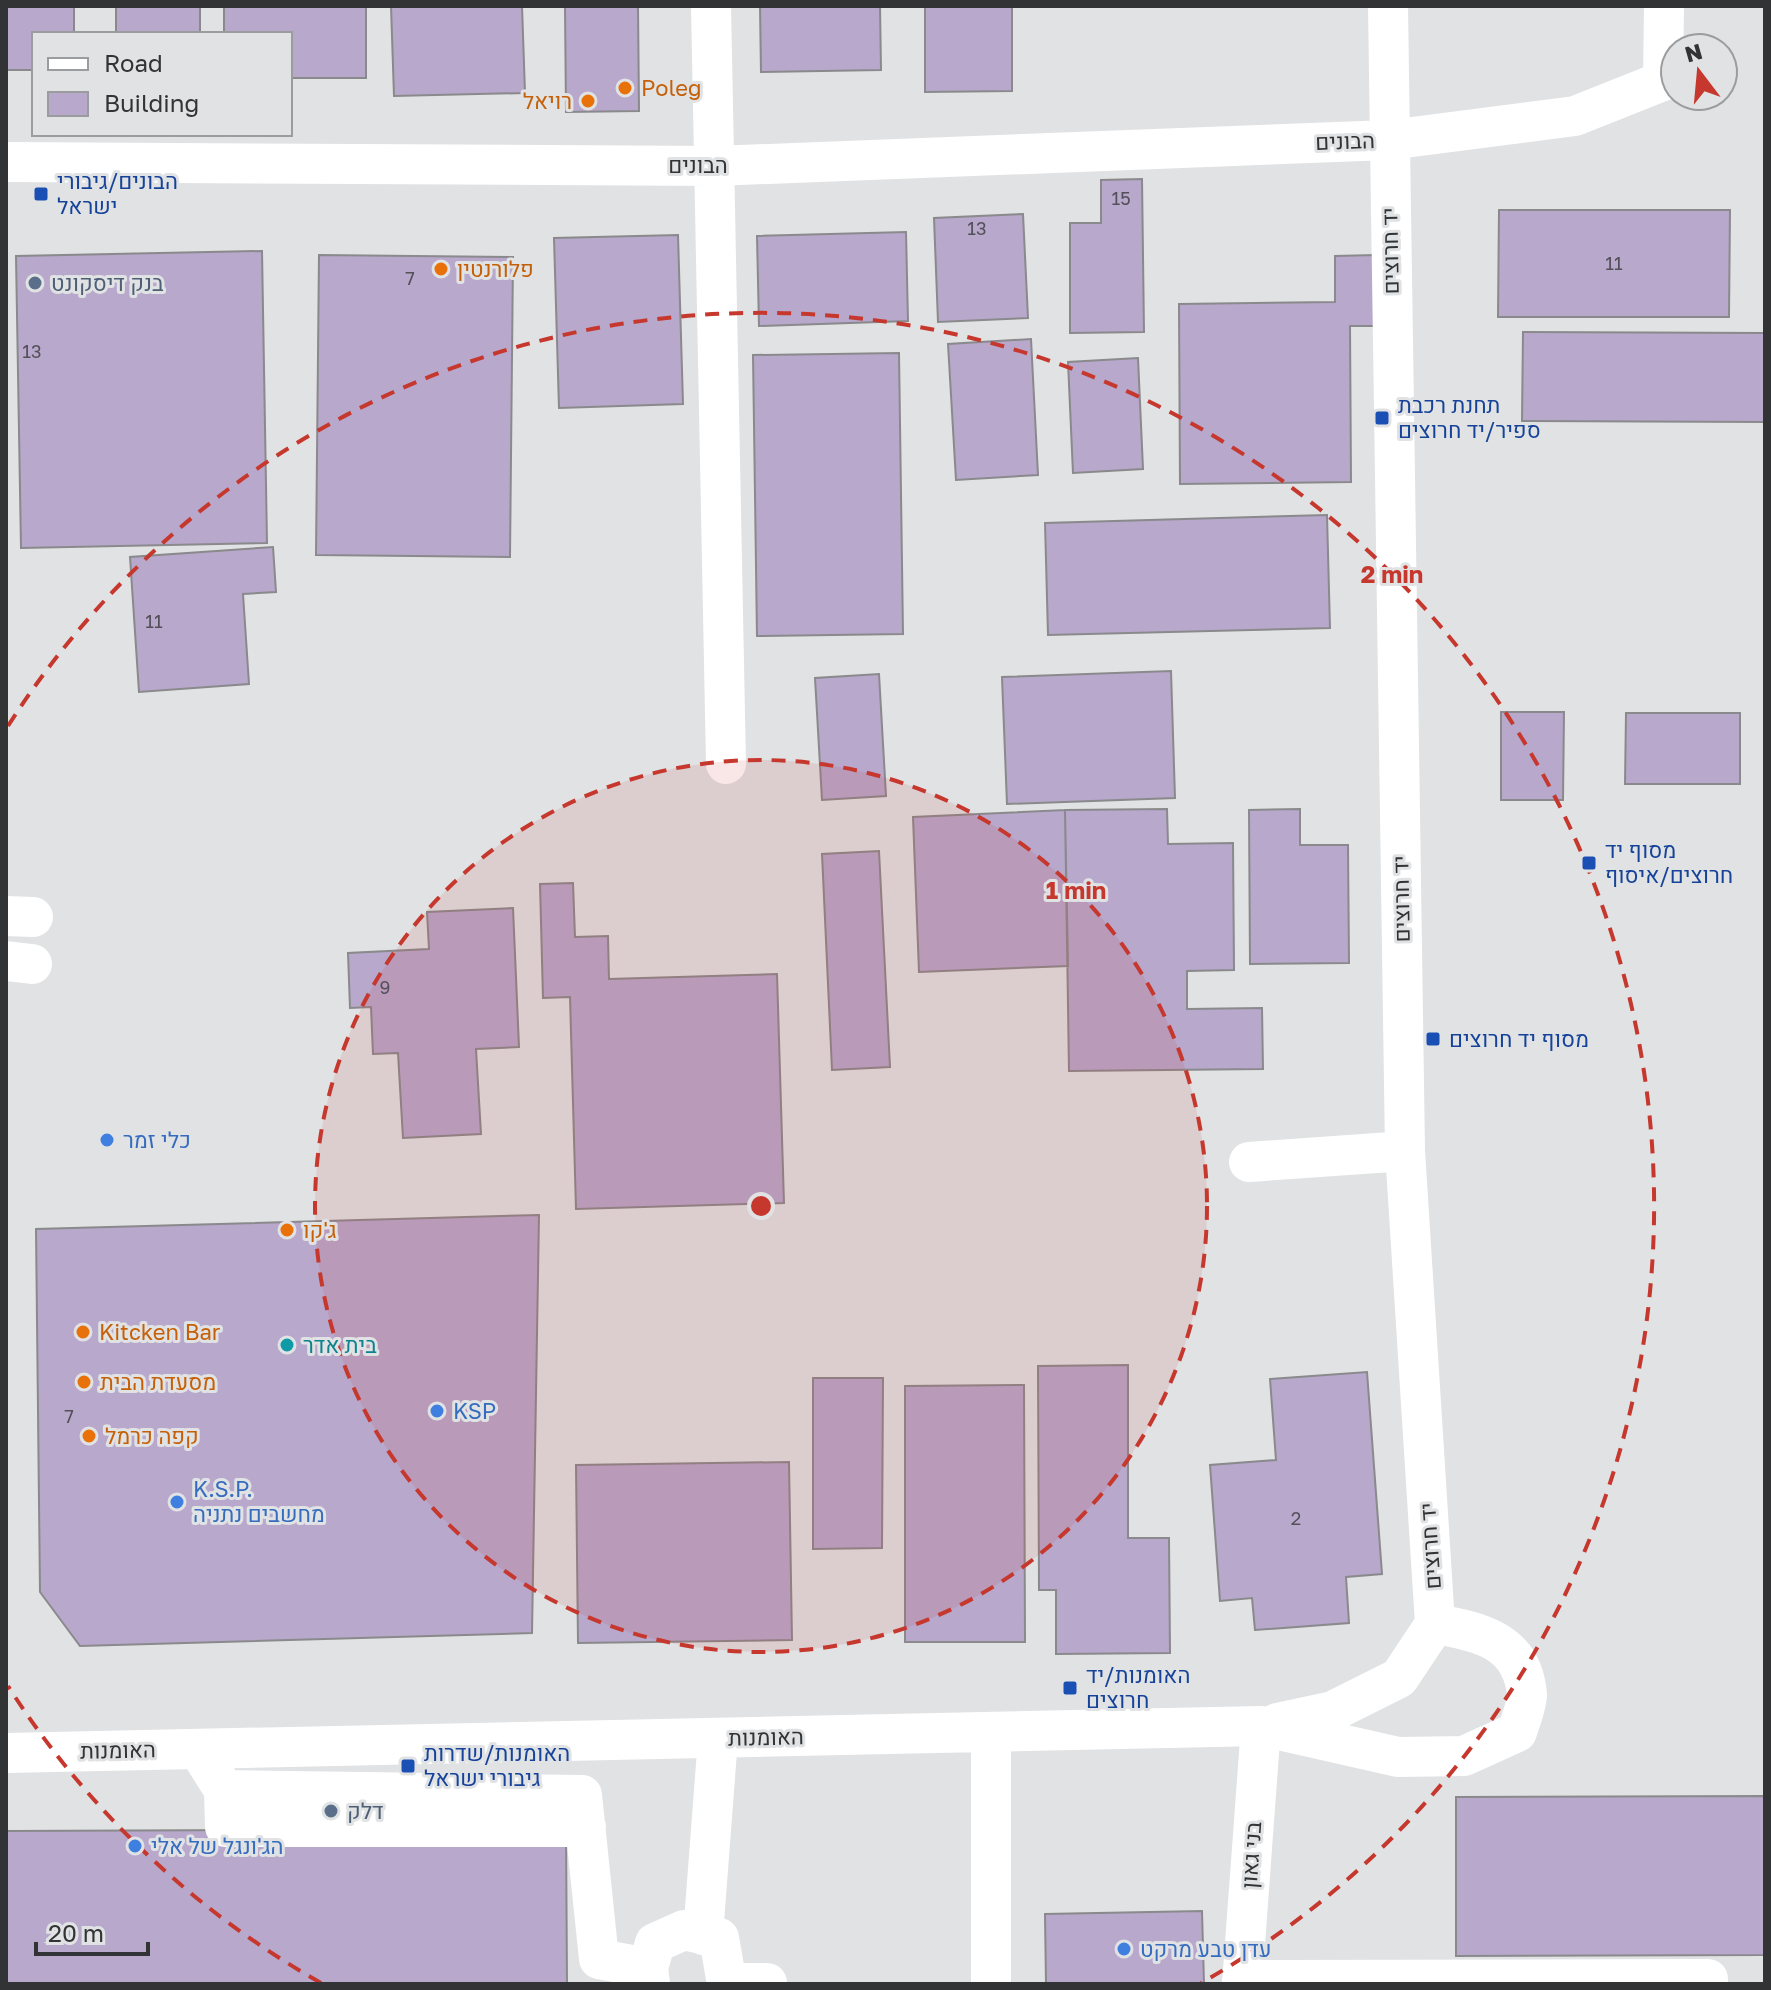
<svg xmlns="http://www.w3.org/2000/svg" width="1771" height="1990" viewBox="0 0 1771 1990" font-family="'Golos Text',Heebo,sans-serif">
<style>
.building{fill:#b8a8cc;stroke:#8a898c;stroke-width:2}
.lines{fill:none;stroke-linecap:round;stroke-linejoin:round}
.minor{stroke:#fff;stroke-width:40}
.ring{fill:none;stroke:#c6382e;stroke-width:4;stroke-dasharray:14 10}
.food-dot{fill:#e8710a;stroke:#e0e2e4;stroke-width:3}
.transit-dot{fill:#1a4fb4;stroke:#e0e2e4;stroke-width:3}
.service-dot{fill:#5c6f8a;stroke:#e0e2e4;stroke-width:3}
.shop-dot{fill:#3f7fe0;stroke:#e0e2e4;stroke-width:3}
.culture-dot{fill:#0f9aa8;stroke:#e0e2e4;stroke-width:3}
.labels{text-anchor:middle;stroke-width:6;stroke-linejoin:round;paint-order:stroke}
.number-label{font-size:18px;fill:#54505a}
.food-label{font-size:22px;fill:#c56008;stroke:#e0e2e4;text-anchor:start}
.street-label{font-size:22px;fill:#323334;stroke:#e0e2e4}
.transit-label{font-size:22px;fill:#164399;stroke:#e0e2e4;text-anchor:start}
.service-label{font-size:22px;fill:#4e5e75;stroke:#e0e2e4;text-anchor:start}
.shop-label{font-size:22px;fill:#366cbe;stroke:#e0e2e4;text-anchor:start}
.culture-label{font-size:22px;fill:#0d838f;stroke:#e0e2e4;text-anchor:start}
.centre{fill:#c6382e;stroke:#e0e2e4;stroke-width:4}
.ring-label{font-size:24px;text-anchor:middle;font-weight:bold;fill:#c6382e;stroke:#e0e2e4;stroke-width:6;stroke-linejoin:round;paint-order:stroke}
</style>
<rect width="100%" height="100%" fill="#e0e2e4"/>
<path class="building" d="M6,6H74V34H34V70H6Z
M116,6H200V34H116Z
M224,6H366V78H290V34H224Z
M391,6H522L525,93L394,96Z
M565,6H638L639,111L566,112Z
M760,6H880L881,70L761,72Z
M925,6H1012V91L925,92Z
M1142,179L1144,332L1070,333V223H1101V180Z
M1499,210H1730L1729,317H1498Z
M1023,214L1028,318L938,322L934,218Z
M906,232L908,321L759,326L757,236Z
M678,235L683,404L559,408L554,238Z
M262,251L267,543L21,548L16,256Z
M319,255L513,257L510,557L316,555Z
M1375,255V326H1350L1351,482L1180,484L1179,304L1335,302V256Z
M1523,332L1765,333V422L1522,421Z
M1031,339L1038,475L956,480L948,344Z
M899,353L903,634L757,636L753,355Z
M1138,358L1143,469L1073,473L1068,362Z
M1327,515L1330,628L1048,635L1045,523Z
M273,547L276,592L243,594L249,684L139,692L130,557Z
M1171,671L1175,798L1007,804L1002,677Z
M879,674L886,796L822,800L815,678Z
M1501,712H1564L1563,800H1501Z
M1626,713H1740V784H1625Z
M1167,809L1168,844L1233,843L1234,970L1187,971V1009L1262,1008L1263,1069L1069,1071L1065,810Z
M1300,809V845H1348L1349,963L1250,964L1249,810Z
M1065,810L1068,966L919,972L913,817Z
M879,851L890,1067L832,1070L822,854Z
M573,883L575,937L608,936L609,979L777,974L784,1203L576,1209L570,997L543,998L540,884Z
M513,908L519,1047L476,1049L481,1134L403,1138L398,1053L373,1054L371,1007L350,1008L348,953L429,949L427,912Z
M539,1215L532,1633L80,1646L40,1592L36,1229Z
M1128,1365V1538H1169L1170,1653L1056,1654V1590H1039L1038,1366Z
M1367,1372L1382,1574L1346,1577L1349,1623L1255,1630L1252,1598L1220,1601L1210,1465L1276,1460L1270,1379Z
M813,1378H883L882,1548L813,1549Z
M1024,1385L1025,1642H905V1386Z
M789,1462L792,1640L578,1643L576,1465Z
M1765,1796V1955L1456,1956V1797Z
M566,1829L567,1984H6V1831Z
M1202,1911L1204,1984H1046L1045,1914Z"/>
<g class="lines">
<path class="minor" d="M711,6L726,764
M1388,6L1405,1151L1435,1624
M6,162L715,166L1389,140L1575,116L1663,81L1664,6
M6,916L33,917
M6,961L32,964
M1249,1162L1405,1151
M1277,1723L1333,1711L1399,1678L1435,1624
M198,1749L224,1790L582,1795L599,1959L648,1968
M6,1753L1261,1726L1398,1757L1464,1756L1517,1732C1520,1721 1527,1706 1527,1695C1523,1641 1479,1631 1435,1624
M224,1790L225,1827H586
M703,1935L718,1738
M1242,1980L1708,1979V1984
M727,1983H767
M650,1984L648,1968L655,1943L684,1930L719,1938L727,1984
M991,1984V1732
M1242,1984L1261,1726"/>
</g>
<circle cx="761" cy="1206" r="446" fill="#c6382e" fill-opacity=".12"/>
<g class="ring">
<circle cx="761" cy="1206" r="446"/>
<path d="M321 1983A893 893 0 0 1 8 1686M8 726A893 893 0 1 1 1201 1983"/>
</g>
<g class="food-dot">
<circle cx="625" cy="88" r="8"/>
<circle cx="588" cy="101" r="8"/>
<circle cx="441" cy="269" r="8"/>
<circle cx="287" cy="1230" r="8"/>
<circle cx="83" cy="1332" r="8"/>
<circle cx="84" cy="1382" r="8"/>
<circle cx="89" cy="1436" r="8"/>
</g>
<g class="transit-dot">
<rect x="33" y="186" width="16" height="16" rx="4"/>
<rect x="1374" y="410" width="16" height="16" rx="4"/>
<rect x="1581" y="855" width="16" height="16" rx="4"/>
<rect x="1425" y="1031" width="16" height="16" rx="4"/>
<rect x="1062" y="1680" width="16" height="16" rx="4"/>
<rect x="400" y="1758" width="16" height="16" rx="4"/>
</g>
<g class="service-dot">
<circle cx="35" cy="283" r="8"/>
<circle cx="331" cy="1811" r="8"/>
</g>
<g class="shop-dot">
<circle cx="107" cy="1140" r="8"/>
<circle cx="437" cy="1411" r="8"/>
<circle cx="177" cy="1502" r="8"/>
<circle cx="135" cy="1846" r="8"/>
<circle cx="1124" cy="1949" r="8"/>
</g>
<circle class="culture-dot" cx="287" cy="1345" r="8"/>
<g class="labels">
<g class="number-label">
<text x="1121" y="205">15</text>
<text x="977" y="235">13</text>
<text x="1614" y="270">11</text>
<text x="410" y="285">7</text>
<text x="32" y="358">13</text>
<text x="154" y="628">11</text>
<text x="385" y="994">9</text>
<text x="69" y="1423">7</text>
<text x="1296" y="1525">2</text>
</g>
<g class="food-label">
<text x="641" y="96">Poleg</text>
<text x="572" y="109" text-anchor="end">רויאל</text>
<text x="457" y="277">פלורנטין</text>
<text x="303" y="1238">ג'קו</text>
<text x="99" y="1340">Kitcken Bar</text>
<text x="100" y="1390">מסעדת הבית</text>
<text x="105" y="1444">קפה כרמל</text>
</g>
<g class="street-label">
<text transform="translate(1345 141) rotate(-2)" y="8">הבונים</text>
<text x="698" y="173">הבונים</text>
<text transform="translate(1390 251) rotate(-91)" y="8">יד חרוצים</text>
<text transform="translate(1401 899) rotate(-91)" y="8">יד חרוצים</text>
<text transform="translate(1430 1546) rotate(-94)" y="8">יד חרוצים</text>
<text transform="translate(766 1737) rotate(-1)" y="8">האומנות</text>
<text transform="translate(118 1750) rotate(-1)" y="8">האומנות</text>
<text transform="translate(1251 1855) rotate(-86)" y="8">בני גאון</text>
</g>
<g class="transit-label">
<text x="57" y="189">הבונים/גיבורי<tspan x="57" dy="25">ישראל</tspan></text>
<text x="1398" y="413">תחנת רכבת<tspan x="1398" dy="25">ספיר/יד חרוצים</tspan></text>
<text x="1605" y="858">מסוף יד<tspan x="1605" dy="25">חרוצים/איסוף</tspan></text>
<text x="1449" y="1047">מסוף יד חרוצים</text>
<text x="1086" y="1683">האומנות/יד<tspan x="1086" dy="25">חרוצים</tspan></text>
<text x="424" y="1761">האומנות/שדרות<tspan x="424" dy="25">גיבורי ישראל</tspan></text>
</g>
<g class="service-label">
<text x="51" y="291">בנק דיסקונט</text>
<text x="347" y="1819">דלק</text>
</g>
<g class="shop-label">
<text x="123" y="1148">כלי זמר</text>
<text x="453" y="1419">KSP</text>
<text x="193" y="1497">K.S.P.<tspan x="193" dy="25">מחשבים נתניה</tspan></text>
<text x="151" y="1854">הג'ונגל של אלי</text>
<text x="1140" y="1957">עדן טבע מרקט</text>
</g>
<g class="culture-label">
<text x="303" y="1353">בית אדר</text>
</g>
</g>
<circle cx="761" cy="1206" r="12" class="centre"/>
<g class="ring-label">
<text x="1392" y="583">2 min</text>
<text x="1076" y="899">1 min</text>
</g>
<rect width="1771" height="1990" fill="none" stroke="#323334" stroke-width="16"/>
<rect x="32" y="32" width="260" height="104" fill="#e0e2e4" stroke="#9a9c9e" stroke-width="2"/>
<rect x="48" y="58" width="40" height="12" fill="#ffffff" stroke="#9a9c9e" stroke-width="2"/>
<text x="104" y="72" font-size="24" fill="#323334">Road</text>
<rect x="48" y="92" width="40" height="24" fill="#b8a8cc" stroke="#9a9c9e" stroke-width="2"/>
<text x="104" y="112" font-size="24" fill="#323334">Building</text>
<g transform="translate(1699 72) rotate(344)"><circle r="38" fill="#e0e2e4" stroke="#9a9c9e" stroke-width="2"/>
<path d="M0-6L14 30L0 20L-14 30Z" fill="#c6382e"/>
<text y="-12" font-size="22" font-weight="bold" text-anchor="middle" fill="#323334">N</text>
</g>
<path d="M36 1942v12h112v-12" fill="none" stroke="#323334" stroke-width="4"/>
<text x="48" y="1942" font-size="24" fill="#323334" stroke="#e0e2e4" stroke-width="6" paint-order="stroke">20 m</text>
</svg>
